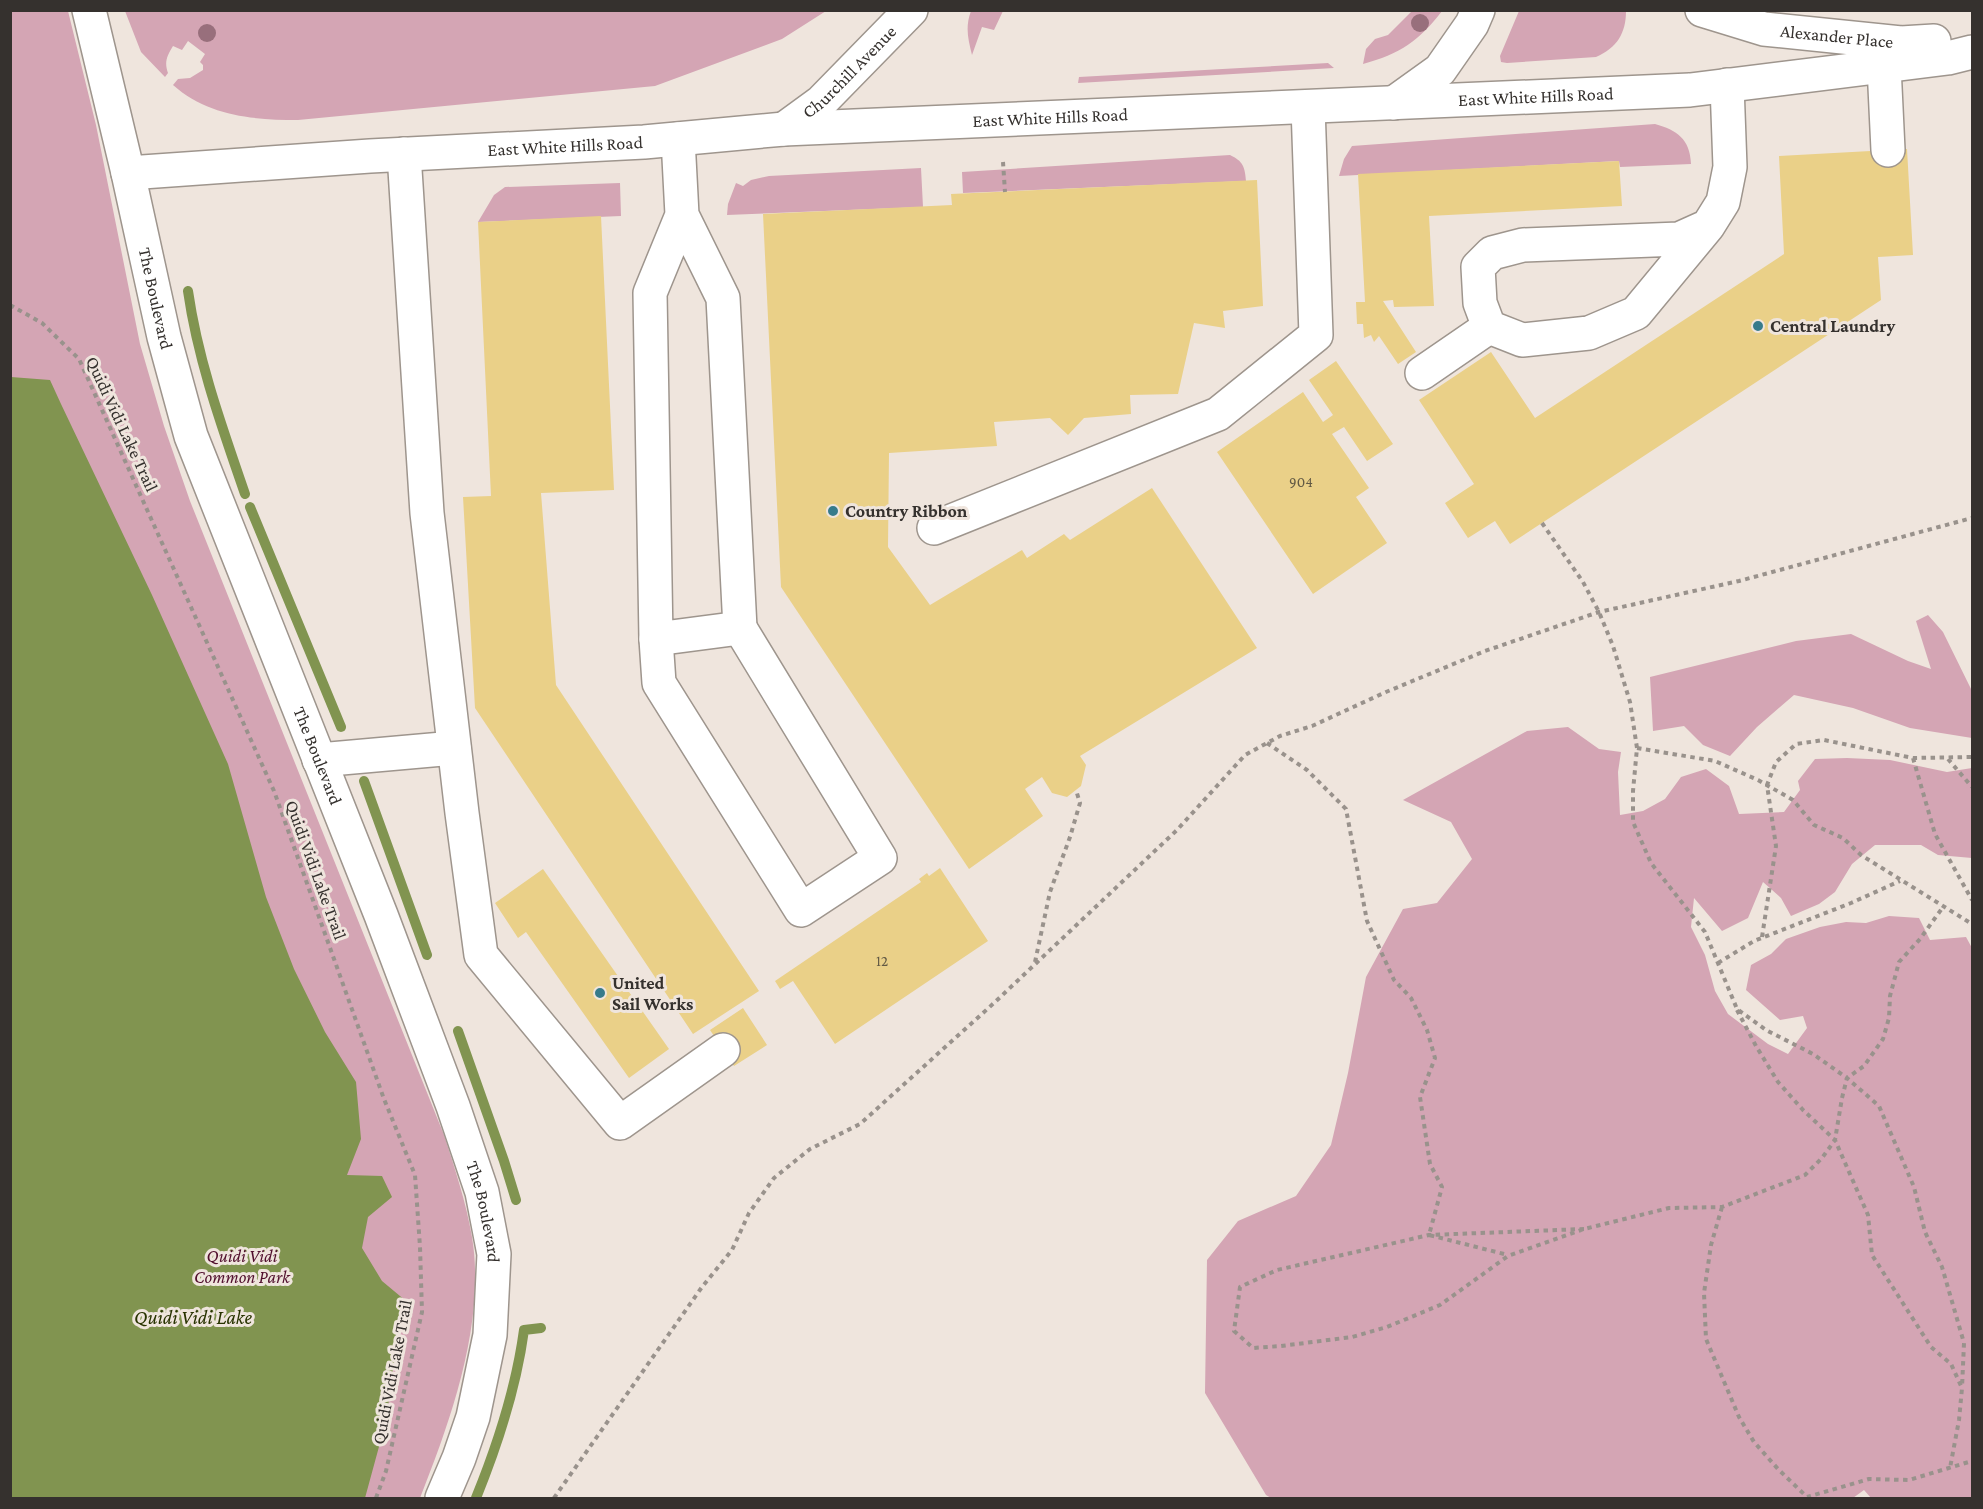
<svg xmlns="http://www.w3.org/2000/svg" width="1983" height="1509" viewBox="0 0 1983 1509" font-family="'Crimson Pro',serif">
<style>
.green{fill:#d4a5b4}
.water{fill:#819450}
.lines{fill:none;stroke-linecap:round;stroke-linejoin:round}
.stream{stroke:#819450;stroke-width:10}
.building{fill:#ead088}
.minor-casing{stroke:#9e958d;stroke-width:36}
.path{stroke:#99928c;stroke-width:4;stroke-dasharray:4.5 4.5;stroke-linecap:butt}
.minor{stroke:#fff;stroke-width:33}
.tree{fill:#986f7c}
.poi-dot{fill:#377b8b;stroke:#efe5dd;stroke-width:2}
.labels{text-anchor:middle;stroke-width:6;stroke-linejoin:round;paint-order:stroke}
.number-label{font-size:15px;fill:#625944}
.street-label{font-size:18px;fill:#35312e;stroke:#efe5dd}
.poi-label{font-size:18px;font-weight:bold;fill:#35312e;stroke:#efe5dd;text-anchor:start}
.park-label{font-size:18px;font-style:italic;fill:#500e2c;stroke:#efe5dd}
.water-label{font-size:20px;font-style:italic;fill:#283300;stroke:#efe5dd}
</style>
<rect width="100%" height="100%" fill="#efe5dd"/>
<path class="green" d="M1413,10L1442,11C1419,41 1400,54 1363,64L1366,49L1375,39L1388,35Z
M10,11H68L96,125L140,344L164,426L190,501L444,1135C455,1169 466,1202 472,1237C486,1322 451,1420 420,1498H11Z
M125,11V10L826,11L782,39L655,86L298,120C253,120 208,116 173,85L178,79L190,78L203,70V65L200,62L205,54L188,41L182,50L173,46C167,56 164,62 168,73L165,77L141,52Z
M971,11H1003L994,30L982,27L972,55C968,39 965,27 971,11Z
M1519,11H1626C1626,33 1617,48 1596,57L1507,63L1501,62L1500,56Z
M1328,63L1334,68L1078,83L1079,77Z
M1655,124C1677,130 1690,139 1691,164L1620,167L1619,161L1339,176L1344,159L1352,146Z
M1230,155C1243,161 1245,167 1246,181L963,193L962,172Z
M921,168L923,207L727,215L728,204L736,183L743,186L751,180L769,176Z
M620,183L621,216L478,222L494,195L505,187Z
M1928,615L1943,632L1972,691V738L1910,728L1853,708L1794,695L1757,727L1730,756L1703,745L1684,726L1653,731L1650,677L1796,641L1851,634L1908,661L1931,669L1916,621Z
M1568,727L1599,749L1621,752L1618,772L1620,815L1643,811L1665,799L1681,777L1706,769L1729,786L1739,814L1784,812L1800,790L1798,781L1815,759L1847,758L1890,760L1947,772L1972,768V858L1938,855L1921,845H1875L1852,864L1835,892L1819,904L1791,916L1781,898L1763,882L1748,918L1722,931L1694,898L1691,927L1705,955L1715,991L1728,1014L1768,1044L1788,1054L1807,1028L1803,1016L1780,1020L1746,990L1751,965L1771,954L1786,939L1820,927L1846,922L1866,923L1889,916L1919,918L1930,940L1966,937L1972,948V1498H1871L1864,1490L1853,1498H1271L1266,1495L1205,1393L1207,1260L1238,1221L1296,1196L1331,1145L1348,1073L1366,977L1403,909L1437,903L1472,859L1451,822L1403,800L1527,731Z"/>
<path class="water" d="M11,377L50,380L61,404L152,595L228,764L266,897L294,969L325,1032L356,1082L361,1139L347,1175L382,1176L392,1197L368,1217L362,1248L382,1281L406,1301L397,1342L386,1421L365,1498H11Z"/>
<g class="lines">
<path class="stream" d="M188,291C198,361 222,427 245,494
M250,507L341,727
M364,781L427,955
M458,1031L504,1161L516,1200
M476,1498C498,1444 516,1389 524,1330L541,1328"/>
</g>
<path class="building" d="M1907,149L1913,255L1878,257L1881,300L1510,544L1495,521L1468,538L1445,503L1474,484L1419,400L1491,352L1535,418L1784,254L1779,156Z
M1619,161L1622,206L1429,216L1434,306L1394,307L1393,300L1383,301L1416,352L1398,364L1379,336L1374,342L1371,335L1364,338L1363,324H1357L1356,302H1365L1358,174Z
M1257,180L1263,306L1223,311L1225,328L1194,323L1178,394L1130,395L1131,414L1084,418L1068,435L1050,418L994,422L997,446L889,453L888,547L930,605L1022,550L1027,558L1064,534L1070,540L1152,488L1257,648L1080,756L1086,765L1081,786L1067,797L1052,793L1042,777L1025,789L1043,816L969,869L781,587L763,214L952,205L951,194Z
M601,216L614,490L541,493L556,685L759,991L693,1034L475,708L463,497L491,496L478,222Z
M1336,361L1393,444L1367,461L1344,427L1332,434L1369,488L1356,497L1387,543L1313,594L1217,452L1303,392L1323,422L1333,415L1309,380Z
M940,868L988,941L835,1044L793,981L780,989L775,981L921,882L919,879L927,873L929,876Z
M543,869L669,1049L629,1078L526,932L518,938L495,903Z
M743,1008L767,1045L734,1066L710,1030Z"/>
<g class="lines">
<defs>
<g id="minor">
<path id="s1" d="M89,10L128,173L164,337L191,436L381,915L453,1106L482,1192L494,1254L490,1335L473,1417L459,1458L442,1498"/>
<path id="s2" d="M1702,10L1764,29L1901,43L1934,41"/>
<path d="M1884,66L1888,150"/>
<path d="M1394,103L1440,70L1472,24L1478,10"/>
<path id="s3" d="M784,129L821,102L911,10"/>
<path d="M678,139L682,215L723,298L740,628L656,639L650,293L682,215"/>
<path d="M404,154L427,513L462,813L481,955L620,1123L723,1050"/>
<path id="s4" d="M128,173L370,156L644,142L784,129L1690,90L1948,58L1972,52"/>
<path d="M1708,226L1636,313L1589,333L1522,340L1489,327L1480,303L1478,267L1492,253L1523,245L1679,239L1708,226L1723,202L1730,167L1727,85"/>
<path d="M1422,373L1489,327"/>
<path d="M934,528L1218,414L1316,335L1308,107"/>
<path d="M656,639L659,683L801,910L880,858L740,628"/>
<path d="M319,760L454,748"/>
</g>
</defs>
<use href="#minor" class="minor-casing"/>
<path class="path" d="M1003,162L1005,192
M10,305L42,323L79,359L274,791L384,1099L415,1175L420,1247L422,1312L386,1471L376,1498
M1542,523L1583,582L1599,612L1613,646L1630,702L1637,748L1633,791V822L1651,863L1705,932L1737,1009L1766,1030L1813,1054L1847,1078L1879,1106L1914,1187L1925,1232L1942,1267L1964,1343L1962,1388
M1267,743L1307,770L1346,809L1367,921L1394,980L1411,998L1427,1030L1435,1058L1420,1097L1430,1164L1442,1187L1429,1235L1508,1255
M1637,748L1715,761L1758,780L1793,800L1814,825L1843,838L1861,855L1972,924
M1913,758L1935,834L1972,900
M1948,759L1972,787
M1762,937L1776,846L1767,785L1776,762L1796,744L1824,740L1913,758L1972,757
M1035,962L1050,892L1070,837L1080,803L1076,790
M1718,963L1754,941L1851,903L1900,881
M1737,1010L1756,1046L1778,1082L1803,1110L1835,1140L1868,1215L1872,1255L1931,1347L1951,1364L1962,1388L1959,1420L1950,1468
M1722,1207L1711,1245L1704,1293L1706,1339L1739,1417L1754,1442L1778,1469L1807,1497L1869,1479L1909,1480L1972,1461
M1584,1229L1429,1235L1277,1270L1240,1287L1234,1331L1253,1348L1281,1346L1352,1337L1387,1327L1440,1305L1508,1256L1584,1229L1669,1208L1722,1207L1805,1175L1822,1158L1835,1140L1842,1098L1847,1078L1864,1066L1883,1039L1889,1018L1890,996L1899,962L1920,939L1943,907
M554,1498L702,1287L732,1250L749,1213L774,1178L810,1149L860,1124L994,1003L1177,830L1245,755L1280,736L1312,726L1386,692L1485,651L1599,612L1739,581L1972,518"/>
<use href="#minor" class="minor"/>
</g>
<g class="tree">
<circle cx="1420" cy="23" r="9"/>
<circle cx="207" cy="33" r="9"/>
</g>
<g class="poi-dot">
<circle cx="1758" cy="326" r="6"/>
<circle cx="833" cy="511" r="6"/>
<circle cx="600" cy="993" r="6"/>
</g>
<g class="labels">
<g class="number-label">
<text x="1301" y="487">904</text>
<text x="882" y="966">12</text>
</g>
<g class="street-label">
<text dy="6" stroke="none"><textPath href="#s2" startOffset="138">Alexander Place</textPath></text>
<text dy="6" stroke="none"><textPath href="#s3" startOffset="87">Churchill Avenue</textPath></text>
<text dy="6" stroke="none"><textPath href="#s4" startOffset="1410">East White Hills Road</textPath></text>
<text dy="6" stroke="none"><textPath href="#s4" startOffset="924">East White Hills Road</textPath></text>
<text dy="6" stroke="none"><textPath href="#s4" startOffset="438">East White Hills Road</textPath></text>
<text dy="6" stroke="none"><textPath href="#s1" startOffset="296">The Boulevard</textPath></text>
<text transform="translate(122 424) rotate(65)" y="6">Quidi Vidi Lake Trail</text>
<text dy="6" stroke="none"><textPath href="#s1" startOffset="782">The Boulevard</textPath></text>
<text transform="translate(316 870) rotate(70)" y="6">Quidi Vidi Lake Trail</text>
<text dy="6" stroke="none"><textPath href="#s1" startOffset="1268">The Boulevard</textPath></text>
<text transform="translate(392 1372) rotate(-79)" y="6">Quidi Vidi Lake Trail</text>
</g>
<g class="poi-label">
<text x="1770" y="332">Central Laundry</text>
<text x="845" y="517">Country Ribbon</text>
<text x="612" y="989">United<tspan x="612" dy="21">Sail Works</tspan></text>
</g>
<g class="park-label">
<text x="242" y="1262">Quidi Vidi<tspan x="242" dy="21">Common Park</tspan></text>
</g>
<g class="water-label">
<text x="193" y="1324">Quidi Vidi Lake</text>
</g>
</g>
<rect width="1983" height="1509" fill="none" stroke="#35312e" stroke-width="24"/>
</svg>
